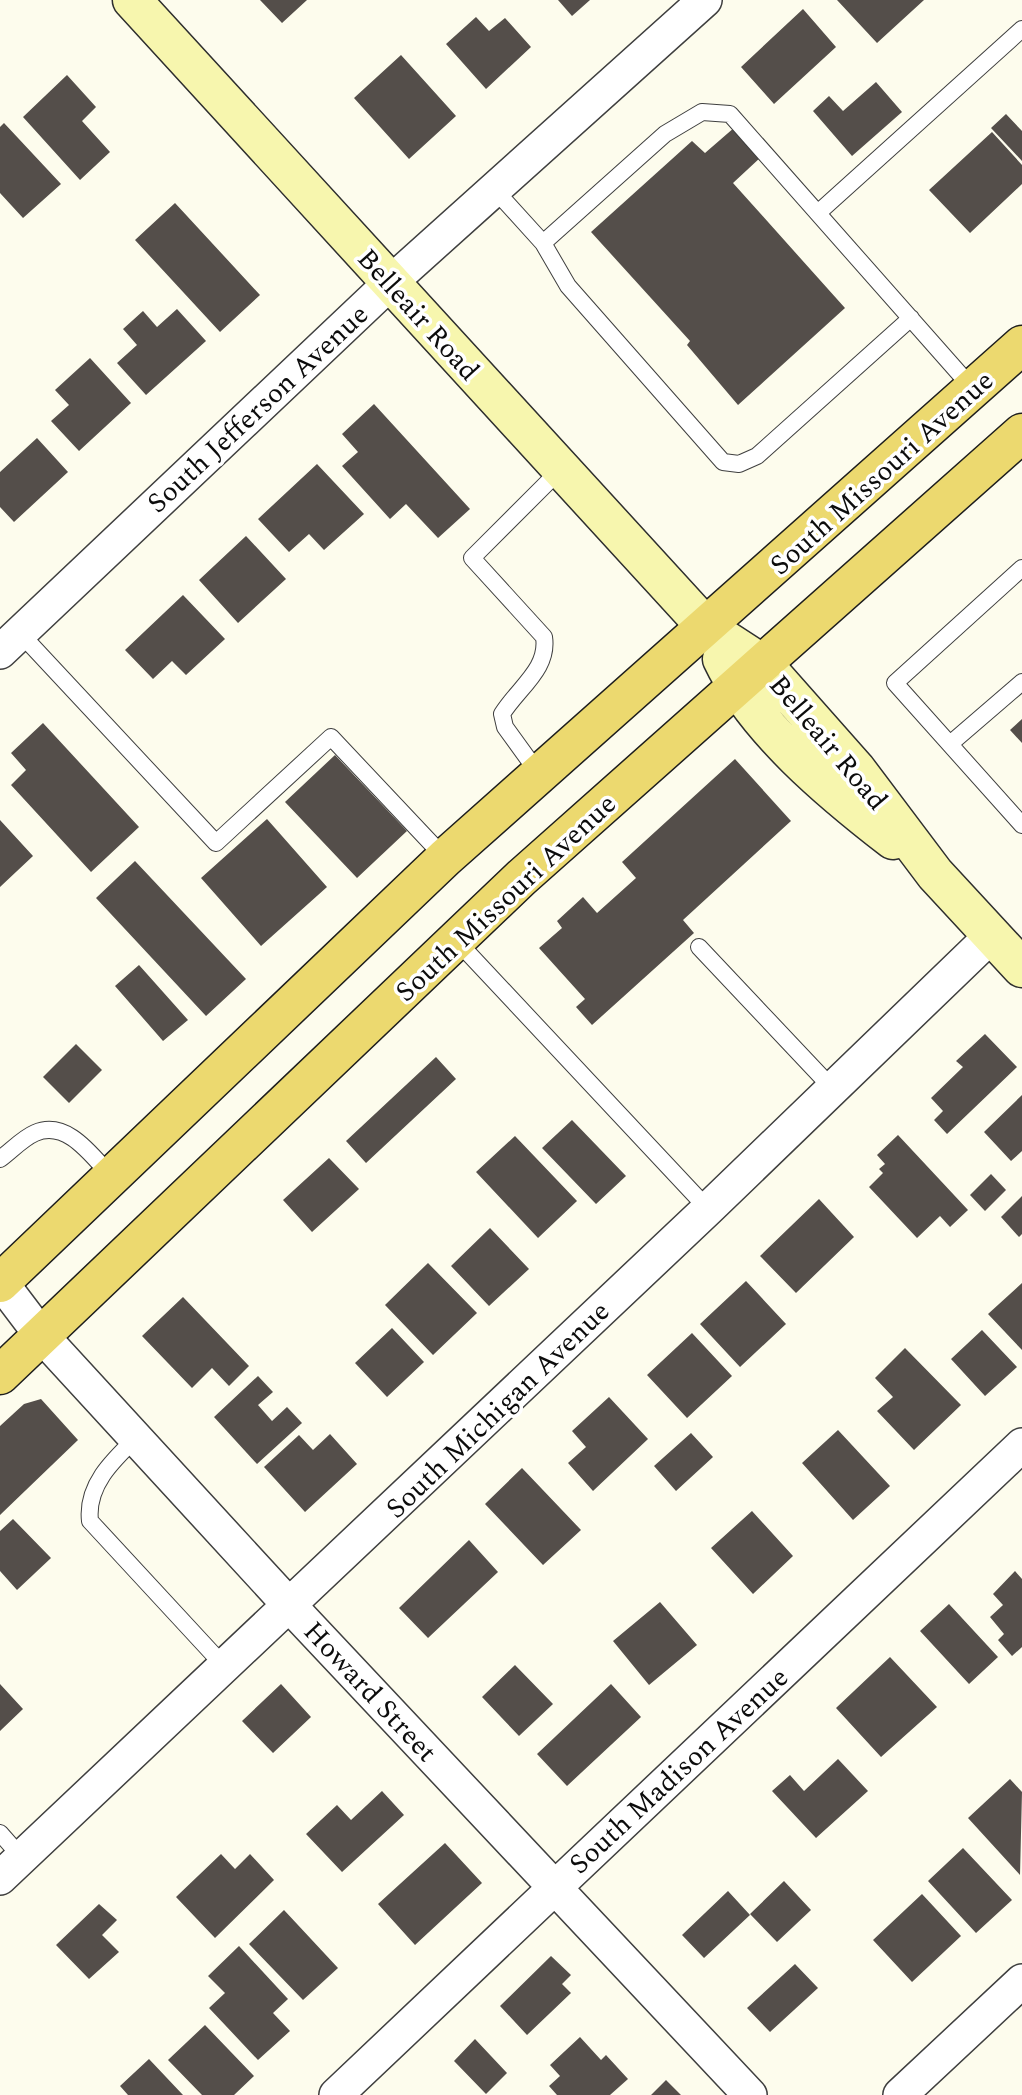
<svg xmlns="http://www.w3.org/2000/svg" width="1022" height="2095" viewBox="0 0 1022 2095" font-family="Spectral,serif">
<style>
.building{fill:#544e4a}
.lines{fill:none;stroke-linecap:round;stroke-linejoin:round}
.service-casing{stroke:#3f3f3f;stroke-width:18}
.minor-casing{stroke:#3f3f3f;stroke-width:36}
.secondary-casing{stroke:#2e2e2e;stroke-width:41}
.primary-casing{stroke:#1d1d1d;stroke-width:41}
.service{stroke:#fff;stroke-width:16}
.minor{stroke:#fff;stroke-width:33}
.secondary{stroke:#f7f6ae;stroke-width:38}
.primary{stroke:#ecd96f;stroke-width:38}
.labels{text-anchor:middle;stroke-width:7;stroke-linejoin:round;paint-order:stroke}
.street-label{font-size:28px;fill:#0c0c0c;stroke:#fff}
</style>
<rect width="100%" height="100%" fill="#fdfced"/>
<path class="building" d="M260,0H307L282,23Z
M558,0H590L572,16Z
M837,0H924L877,43Z
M803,9L836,47L774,104L741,67Z
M476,17L489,31L505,18L531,47L486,89L446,44Z
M401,55L456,116L409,159L354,98Z
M67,75L96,107L82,121L110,152L80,180L23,117Z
M876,82L902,112L852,156L813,111L829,96L843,111Z
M1006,114L1022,131V161L991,128Z
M4,123L61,184L23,218L0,193V127Z
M735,127L761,157L733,183L845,308L738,405L687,345L690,341L591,232L692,141L705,153Z
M992,132L1022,165V184L970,233L929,190Z
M175,203L260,295L220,332L135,240Z
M177,309L206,341L146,395L117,363L137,345L123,329L143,311L157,327Z
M90,358L131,403L79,451L51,421L69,405L55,390Z
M374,404L470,509L438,538L406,504L390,519L342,466L358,452L342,434Z
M37,438L68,472L14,522L0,507V472Z
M317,464L364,514L324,550L309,534L289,552L258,519Z
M246,536L286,579L238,623L199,580Z
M183,595L225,639L186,675L172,661L153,679L125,650Z
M1022,719V743L1010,730Z
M43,723L139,827L91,872L11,785L26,770L11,753Z
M335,755L407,831L357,878L285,802Z
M735,759L791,821L683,920L694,933L592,1025L576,1007L585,999L539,948L562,928L557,921L583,897L597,913L636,878L622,862Z
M267,819L327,887L261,946L201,878Z
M0,820L33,856L0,887Z
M135,861L246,979L206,1016L96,898Z
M139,965L188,1020L163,1041L115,986Z
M985,1034L1017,1067L947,1134L934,1120L943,1111L931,1098L963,1067L956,1061Z
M76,1044L102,1070L69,1103L43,1077Z
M436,1057L456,1079L366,1163L346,1141Z
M1022,1095V1151L1011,1161L984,1132Z
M572,1120L626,1176L596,1204L542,1148Z
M898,1135L968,1210L950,1227L940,1216L917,1238L869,1187L883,1173L879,1169L885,1164L877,1155Z
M515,1136L577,1201L538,1238L476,1172Z
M329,1158L359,1189L312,1232L283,1200Z
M991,1174L1006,1190L985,1211L970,1195Z
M1022,1196V1234L1019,1237L1001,1217Z
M819,1199L854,1237L796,1293L760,1256Z
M490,1228L529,1269L489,1306L451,1266Z
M428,1263L477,1313L433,1355L385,1305Z
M746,1281L786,1324L740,1367L700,1324Z
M1022,1283V1350L988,1314Z
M183,1297L249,1366L229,1386L212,1368L192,1388L142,1336Z
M392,1328L424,1362L387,1397L355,1363Z
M982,1330L1017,1367L985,1396L951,1359Z
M692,1333L732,1376L687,1418L647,1375Z
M905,1348L961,1405L914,1450L877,1411L893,1397L875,1378Z
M258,1376L273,1392L258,1405L272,1421L287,1407L302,1423L257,1464L214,1417Z
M609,1397L648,1439L593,1491L568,1463L586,1447L572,1431Z
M41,1399L78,1440L0,1515V1426L24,1404Z
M838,1430L890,1486L853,1520L802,1463Z
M691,1433L713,1457L676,1491L654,1466Z
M330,1434L357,1464L305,1512L264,1467L299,1435L313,1450Z
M522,1468L581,1530L543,1565L485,1504Z
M752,1511L793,1556L753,1594L711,1548Z
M13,1519L51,1558L17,1590L0,1571V1531Z
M469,1540L498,1572L428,1638L399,1608Z
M1015,1571L1022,1579V1647L1012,1656L998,1640L1004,1634L990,1617L1003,1605L993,1594Z
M660,1602L697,1645L649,1685L613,1641Z
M949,1604L998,1657L969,1684L920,1631Z
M890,1657L937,1707L881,1757L836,1708Z
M515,1665L553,1704L519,1736L482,1697Z
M0,1684L23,1709L0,1731Z
M281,1684L311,1717L273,1753L242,1721Z
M611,1684L641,1717L567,1786L537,1754Z
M838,1759L868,1791L816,1838L772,1791L790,1775L804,1791Z
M1010,1779L1022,1792L1020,1875L968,1818Z
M382,1791L404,1815L342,1872L306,1834L337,1805L351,1820Z
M445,1843L482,1883L415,1945L378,1904Z
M963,1848L1012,1900L976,1933L928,1881Z
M221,1854L235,1869L250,1854L274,1880L215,1938L176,1897Z
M784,1881L811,1910L777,1942L750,1914Z
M728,1891L750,1915L704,1958L682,1935Z
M922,1894L961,1936L912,1982L873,1940Z
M99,1904L117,1920L102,1935L119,1952L89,1979L56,1945Z
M284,1910L338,1968L303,2000L249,1944Z
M239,1946L288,1999L273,2013L290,2031L258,2060L209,2008L225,1993L208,1976Z
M551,1956L571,1975L562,1984L571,1993L527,2035L500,2006Z
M795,1964L818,1988L770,2032L747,2008Z
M205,2025L254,2076L234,2095H202L168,2060Z
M580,2037L601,2060L606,2055L628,2079L610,2095H557L549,2086L560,2076L550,2065Z
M475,2039L507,2073L486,2094L454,2061Z
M149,2059L183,2095H128L120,2086Z
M666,2080L681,2095H651Z"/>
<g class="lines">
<defs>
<path id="service" d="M494,189L543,243L568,286L723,462L739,464L757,456L911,318
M819,212L1022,29
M543,243L665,134L702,112L730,114L973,389
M1022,568L895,683L1022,825
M20,633L216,843L331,737L445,858
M950,744L1022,682
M539,774L505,727L502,714C518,688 549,669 544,637L472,558L561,469
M456,940L708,1209
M699,947L832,1088
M0,1159C11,1151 23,1138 35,1133C67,1119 92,1156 111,1176
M136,1438C112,1461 86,1486 90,1521L225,1667
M0,1833L22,1858"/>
<path id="minor" d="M0,652L390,283L705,0
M0,1281L41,1335L290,1606L750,2095
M0,1878L708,1209L991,936
M336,2095L1022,1445
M900,2095L1022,1981"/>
<path id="secondary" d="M132,0L707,628L764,665L856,769L935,874L1022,968
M722,659C755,729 832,793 893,840"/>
<path id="primary" d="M0,1283L445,858L1022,345
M0,1375L521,878L1022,433"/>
</defs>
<use href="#service" class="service-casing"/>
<use href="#minor" class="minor-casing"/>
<use href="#secondary" class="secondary-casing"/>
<use href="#primary" class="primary-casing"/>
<use href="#service" class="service"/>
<use href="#minor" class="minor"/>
<use href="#secondary" class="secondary"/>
<use href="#primary" class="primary"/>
</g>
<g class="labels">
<g class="street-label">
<text transform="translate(419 314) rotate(48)" y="10">Belleair Road</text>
<text transform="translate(257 408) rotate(-43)" y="10">South Jefferson Avenue</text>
<text transform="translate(881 472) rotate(-42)" y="10">South Missouri Avenue</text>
<text transform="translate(829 742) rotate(50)" y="10">Belleair Road</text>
<text transform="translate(505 897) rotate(-43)" y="10">South Missouri Avenue</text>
<text transform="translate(497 1409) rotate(-44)" y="10">South Michigan Avenue</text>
<text transform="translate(371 1691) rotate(47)" y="10">Howard Street</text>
<text transform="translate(678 1770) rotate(-43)" y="10">South Madison Avenue</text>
</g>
</g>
</svg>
